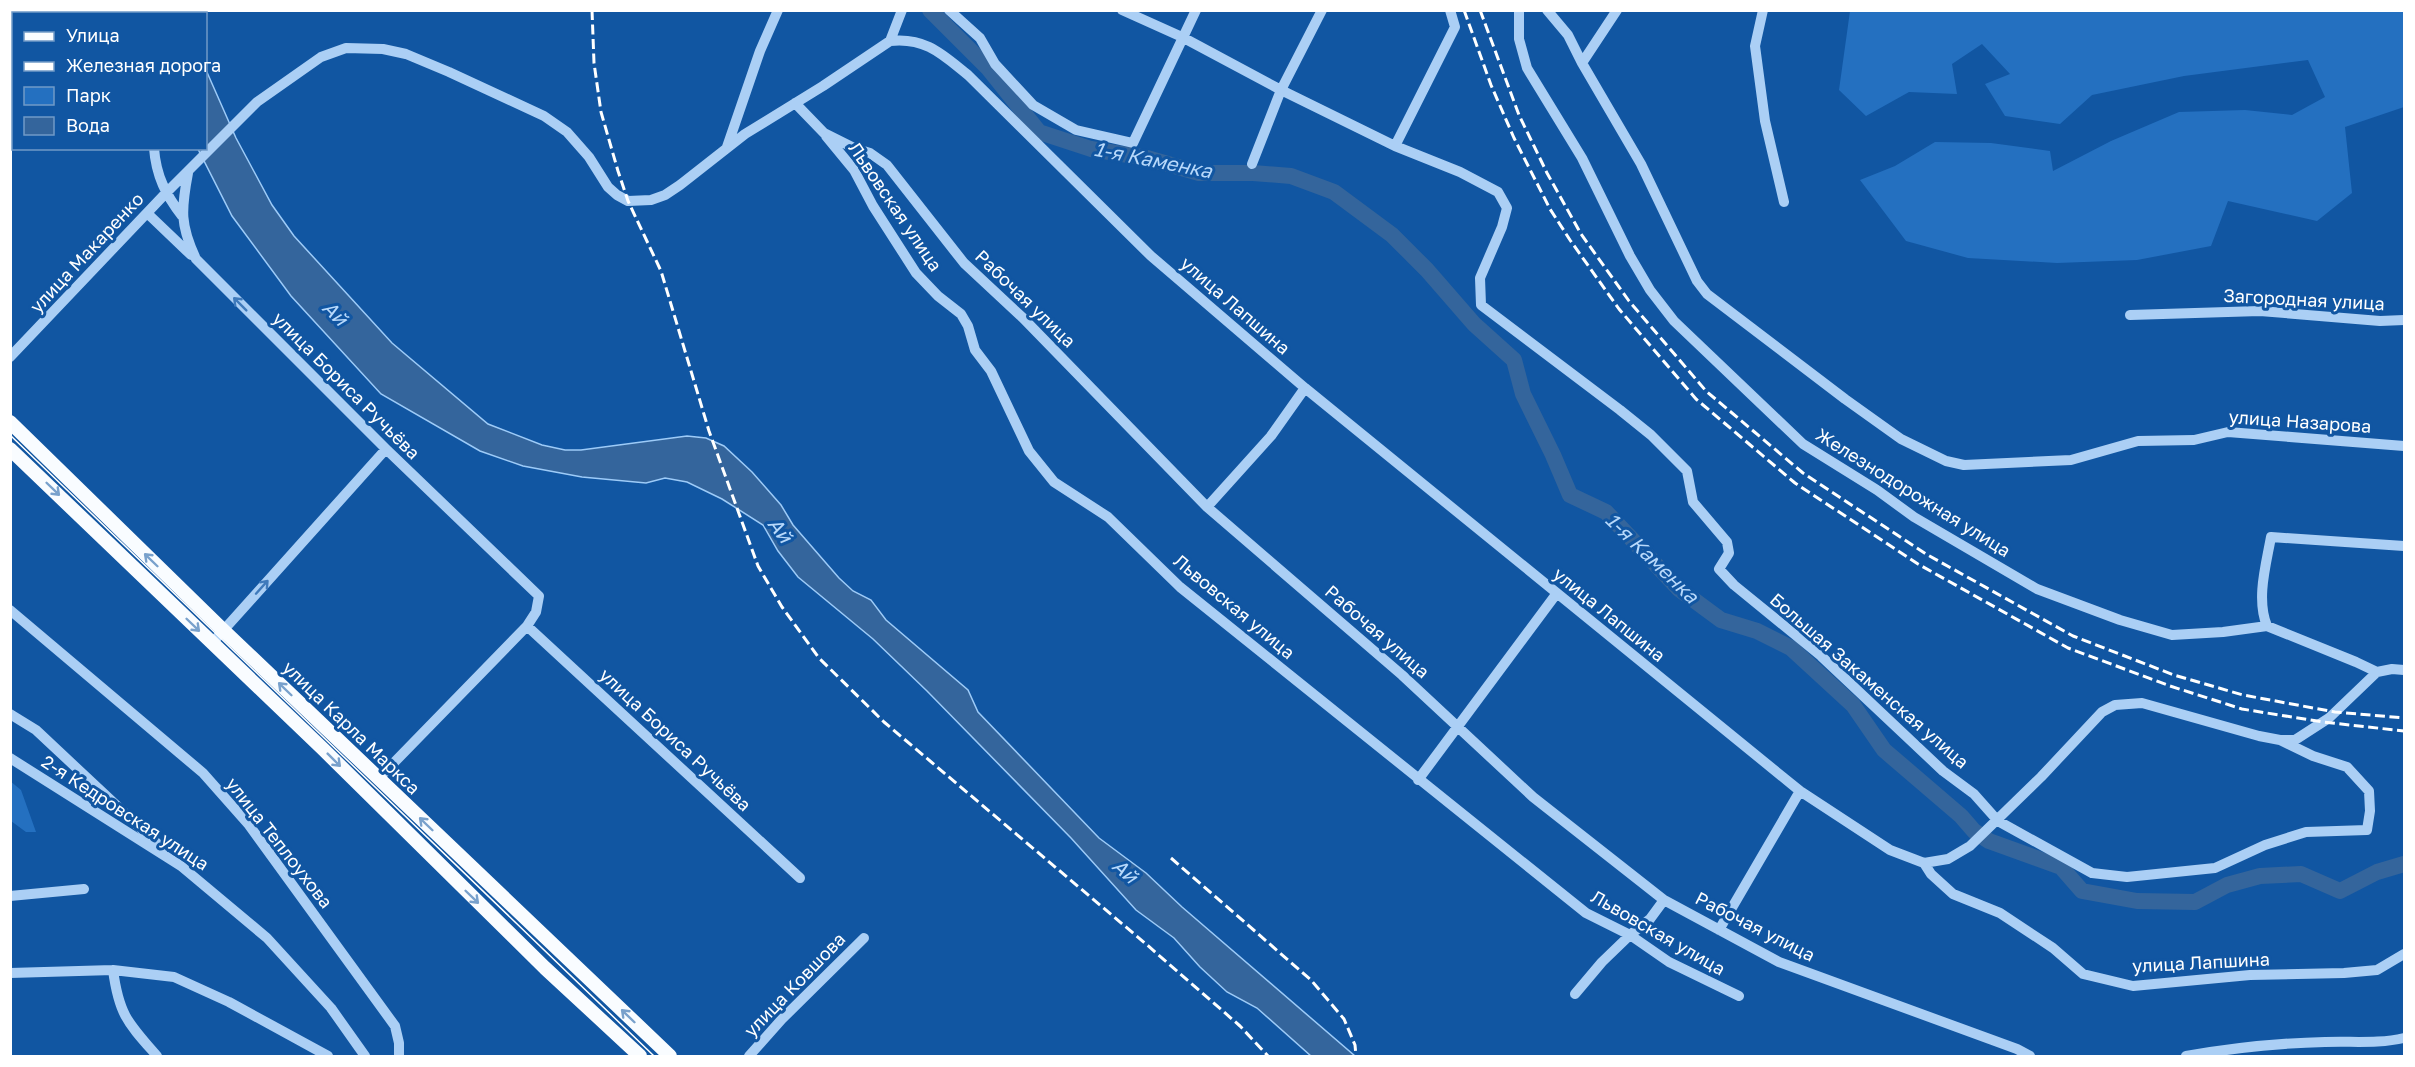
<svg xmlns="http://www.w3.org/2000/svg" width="2415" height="1067" viewBox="0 0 2415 1067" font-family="'Golos Text',sans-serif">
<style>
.green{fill:#2470c0}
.water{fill:#34659c;stroke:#9dcbf8;stroke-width:1.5}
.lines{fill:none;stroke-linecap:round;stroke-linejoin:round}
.river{stroke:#34659c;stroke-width:16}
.minor{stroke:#abcff5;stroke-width:10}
.major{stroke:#f9fcff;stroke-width:14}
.tram{stroke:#fff;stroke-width:1.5}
.rail{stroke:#fff;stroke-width:3;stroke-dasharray:10 4.5;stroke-linecap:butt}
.oneway{stroke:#3f7abb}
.oneway2{stroke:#79a1cc}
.labels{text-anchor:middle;stroke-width:6;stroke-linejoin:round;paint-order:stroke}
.street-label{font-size:18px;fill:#fff;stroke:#1156a2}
.water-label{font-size:20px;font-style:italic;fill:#b8d9fb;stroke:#1156a2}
</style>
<rect width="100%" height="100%" fill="#1156a2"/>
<path class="green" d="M1850,11H2404V107L2345,127L2352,193L2317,221L2228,201L2211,246L2137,260L2057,263L1968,258L1906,241L1860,180L1895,166L1935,142L1991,143L2050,151L2053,171L2111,141L2179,112L2245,110L2292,115L2325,97L2308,60L2184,76L2092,95L2060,124L2005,116L1985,84L2010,74L1982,44L1952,64L1957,94L1909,92L1866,116L1839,90Z
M10,781L21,790L36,832H26L11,821Z"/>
<path class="water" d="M206,70L236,138L272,205L294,236L392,343L488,424L542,445L565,450H581L687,436L706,438L724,446L752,472L781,505L793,525L839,578L853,591L871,600L886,620L968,690L978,712L1099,838L1146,873L1182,907L1355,1056H1311L1257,1008L1227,992L1200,967L1174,938L1136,910L1071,838L927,691L873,639L798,577L778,551L763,525L722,499L687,482L665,478L646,483L582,477L523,466L480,451L381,394L291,296L232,216L198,149L206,148Z"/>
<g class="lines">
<path class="river" d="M930,10L988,68L1039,132L1091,149L1147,158L1199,173H1253L1291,176L1334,192L1392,235L1427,270L1474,324L1514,360L1523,394L1553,455L1570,495L1606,512L1679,589L1721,620L1757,631L1791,648L1853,705L1884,750L1961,816L1974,831L1989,841L2061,867L2082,891L2137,901L2195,902L2227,885L2260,876L2301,874L2340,891L2377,872L2404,864"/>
<path class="minor" d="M151,10V14
M949,10L980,38L995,64L1033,105L1076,130L1133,143L1196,10
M1122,10L1182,37L1281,90L1395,146L1460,172L1498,192L1507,208L1502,227L1480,278L1481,305L1620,410L1651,435L1687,471L1693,502L1727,542L1729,553L1719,569L1734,585L1821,656L1943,771L1974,794L1998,821L2092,873L2127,877L2215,868L2265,845L2306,832L2367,830L2370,811L2369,791L2347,767L2313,756L2280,740
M1519,10V39L1527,68L1582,158L1630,256L1650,290L1674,321L1803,444L1877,490L1914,517L2037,589L2120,620L2172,635L2223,632L2267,626L2356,662L2377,672L2392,669L2404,670
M1547,10L1568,35L1582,63L1641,164L1697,281L1707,294L1845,399L1901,439L1946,461L1964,465L2071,460L2138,441L2194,440L2228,432L2404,446
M1763,10L1755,46L1765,121L1784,202
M890,41C926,37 943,55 968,75L1151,256L1305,388L1800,791L1890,850L1924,863L1931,874L1953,894L2000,913L2053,948L2083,974L2133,986L2250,975L2344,973L2377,970L2404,954
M1582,63L1617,10
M10,97H14
M795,103L824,133L854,148L870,153L887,165L964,263L1023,318L1207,507L1402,675L1533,797L1664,900L1779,962L2017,1049L2030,1056
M826,136L854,170L873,206L916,273L938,296L961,314L968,326L975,350L991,371L1029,451L1054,482L1108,517L1180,587L1586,913L1630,935L1669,962L1739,996
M1395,146L1455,27L1450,10
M727,147L760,51L778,10
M154,148C156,176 166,195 182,216
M1252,164L1281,90L1322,10
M188,173C181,210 180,225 196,259L386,449L539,596L536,612L527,626L379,778
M147,213L191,255
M2130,315L2260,311L2380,321L2404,320
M10,357L165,194L257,102L321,57L346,48L383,49L406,54L449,72L544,116L567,132L589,157L608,187L617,195L628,201L651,200L665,195L680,185L745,134L823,86L890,41L902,10
M1207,507L1271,436L1305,388
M10,610L203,773L249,825L395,1026L399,1043V1056
M527,626L800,878
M2267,626C2256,599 2266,565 2271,537L2404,546
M212,643L386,449
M10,714L36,730L163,849
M10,758L181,866L267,938L331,1008L365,1056
M1418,780L1557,593
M1924,863L1948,859L1970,846L2041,777L2102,712L2115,705L2142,703L2259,736L2280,740H2295L2329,718L2377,672
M10,896L84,889
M1719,930L1800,791
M113,970C119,1015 128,1023 157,1056
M10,973L113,970L174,977L229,1002L328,1056
M1575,994L1602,962L1630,935L1650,919L1664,900
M749,1056L782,1019L864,938
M2186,1056C2232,1048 2278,1043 2325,1042C2352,1041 2379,1044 2404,1038"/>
<path class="major" d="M10,422L223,630L670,1056
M10,449L323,749L545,968L640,1056"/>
<path class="tram" d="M10,435L654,1056"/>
<path class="rail" d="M592,10L594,63L601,112L618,171L628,201L661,271L709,431L758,566L782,607L819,658L884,722L1146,944L1240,1026L1268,1056
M1464,10L1491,85L1514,138L1550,209L1570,240L1619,309L1696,399L1795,483L1918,564L2068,648L2170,686L2242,709L2323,722L2404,731
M1480,10L1519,115L1547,173L1581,234L1629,301L1706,391L1803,473L1926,554L2073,636L2174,675L2243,695L2335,712L2404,718
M1171,858L1311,980L1344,1019L1355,1045L1356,1056"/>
</g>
<defs><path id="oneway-shaft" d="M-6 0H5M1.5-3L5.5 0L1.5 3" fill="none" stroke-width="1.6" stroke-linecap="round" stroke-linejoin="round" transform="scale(1.5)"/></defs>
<g class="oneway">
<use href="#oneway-shaft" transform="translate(240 304) rotate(-135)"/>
<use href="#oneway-shaft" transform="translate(262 587) rotate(-48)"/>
</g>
<g class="oneway2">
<use href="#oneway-shaft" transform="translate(53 489) rotate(44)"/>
<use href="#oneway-shaft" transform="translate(151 560) rotate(-136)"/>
<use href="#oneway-shaft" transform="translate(193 625) rotate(44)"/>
<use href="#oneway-shaft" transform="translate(285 689) rotate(-136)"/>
<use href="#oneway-shaft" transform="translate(334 760) rotate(45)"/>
<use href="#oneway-shaft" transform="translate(426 824) rotate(-136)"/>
<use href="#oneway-shaft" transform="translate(472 897) rotate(44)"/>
<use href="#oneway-shaft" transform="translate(628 1016) rotate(-136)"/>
</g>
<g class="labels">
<g class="street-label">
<text transform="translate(895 207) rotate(56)" y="6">Львовская улица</text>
<text transform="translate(87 253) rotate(-47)" y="6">улица Макаренко</text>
<text transform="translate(1025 299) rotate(44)" y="6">Рабочая улица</text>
<text transform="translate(2304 300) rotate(3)" y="6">Загородная улица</text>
<text transform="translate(1235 306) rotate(41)" y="6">улица Лапшина</text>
<text transform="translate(346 386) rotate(45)" y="6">улица Бориса Ручьёва</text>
<text transform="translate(2300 422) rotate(4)" y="6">улица Назарова</text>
<text transform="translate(1913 493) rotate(32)" y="6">Железнодорожная улица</text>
<text transform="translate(1234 607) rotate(40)" y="6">Львовская улица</text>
<text transform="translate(1609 615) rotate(39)" y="6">улица Лапшина</text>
<text transform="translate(1377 632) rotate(41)" y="6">Рабочая улица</text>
<text transform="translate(1869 681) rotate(41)" y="6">Большая Закаменская улица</text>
<text transform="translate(351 728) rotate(44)" y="6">улица Карла Маркса</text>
<text transform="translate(675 740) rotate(43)" y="6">улица Бориса Ручьёва</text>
<text transform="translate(125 813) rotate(33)" y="6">2-я Кедровская улица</text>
<text transform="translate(279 843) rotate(52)" y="6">улица Теплоухова</text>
<text transform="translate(1755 927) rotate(27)" y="6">Рабочая улица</text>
<text transform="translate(1658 933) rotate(30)" y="6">Львовская улица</text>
<text transform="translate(2201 963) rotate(-3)" y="6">улица Лапшина</text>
<text transform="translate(795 985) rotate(-46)" y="6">улица Ковшова</text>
</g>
<g class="water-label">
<text transform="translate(1153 160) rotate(11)" y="7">1-я Каменка</text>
<text transform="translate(335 313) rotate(45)" y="7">Ай</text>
<text transform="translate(780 530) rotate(53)" y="7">Ай</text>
<text transform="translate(1652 558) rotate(44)" y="7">1-я Каменка</text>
<text transform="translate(1125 871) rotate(42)" y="7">Ай</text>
</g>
</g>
<rect width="2415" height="1067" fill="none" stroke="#ffffff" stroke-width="24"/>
<rect x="12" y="12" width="195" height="138" fill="#1156a2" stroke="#709ac7" stroke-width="1.5"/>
<rect x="24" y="32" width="30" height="9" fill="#f9fcff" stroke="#709ac7" stroke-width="1.5"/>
<text x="66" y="42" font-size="18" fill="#ffffff">Улица</text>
<rect x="24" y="62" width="30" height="9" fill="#ffffff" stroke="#709ac7" stroke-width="1.5"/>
<text x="66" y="72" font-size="18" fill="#ffffff">Железная дорога</text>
<rect x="24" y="87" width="30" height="18" fill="#2470c0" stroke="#709ac7" stroke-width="1.5"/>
<text x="66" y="102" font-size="18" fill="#ffffff">Парк</text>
<rect x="24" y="117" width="30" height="18" fill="#34659c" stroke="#709ac7" stroke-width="1.5"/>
<text x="66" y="132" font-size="18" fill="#ffffff">Вода</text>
</svg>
